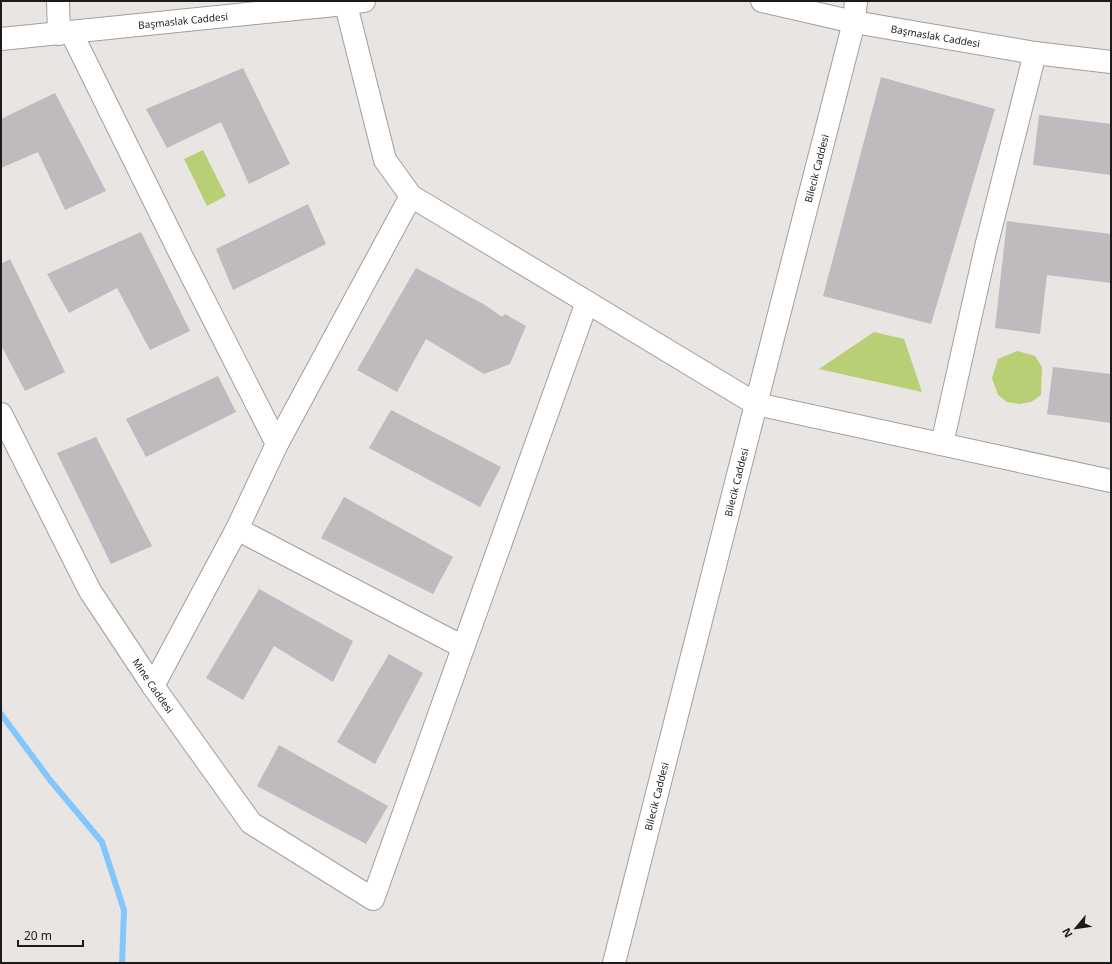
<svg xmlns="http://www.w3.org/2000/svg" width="1112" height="964" viewBox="0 0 1112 964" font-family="'Noto Sans',sans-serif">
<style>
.green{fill:#b8cf76}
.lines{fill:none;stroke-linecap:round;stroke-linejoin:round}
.stream{stroke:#83c6fc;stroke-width:6}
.building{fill:#bebabd}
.minor-casing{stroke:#a29e9b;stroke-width:24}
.minor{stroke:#fff;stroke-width:22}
.labels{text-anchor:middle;stroke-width:4;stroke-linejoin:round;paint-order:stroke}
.street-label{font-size:10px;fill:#1c1b1a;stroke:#e9e5e2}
</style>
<rect width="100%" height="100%" fill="#e9e5e2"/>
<path class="green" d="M203,150L226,196L207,206L184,159Z
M874,332L904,339L922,392L819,369Z
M1017,351L1035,356L1042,367L1041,395L1031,402L1019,404L1007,402L998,395L992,378L998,359Z"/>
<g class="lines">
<path class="stream" d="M1,714L50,780L102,842L124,910L122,963"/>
</g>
<path class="building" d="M243,68L290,164L249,184L221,122L167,148L146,109Z
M881,77L995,109L931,324L823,296Z
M55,93L106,191L65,210L38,152L1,168V119Z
M1039,115L1111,124V175L1033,165Z
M308,204L326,244L233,290L216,249Z
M1007,221L1111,234V283L1047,275L1040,334L995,328Z
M141,232L190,331L150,350L117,288L69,313L47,274Z
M10,259L65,372L25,391L1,345V264Z
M416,268L485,305L502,317L505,314L526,326L510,364L484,374L426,339L397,392L357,370Z
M1053,367L1111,374V423L1047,414Z
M218,376L236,412L146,457L126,419Z
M391,410L501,467L480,507L369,448Z
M96,437L152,546L111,564L57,453Z
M344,497L453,557L433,594L321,538Z
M259,589L353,641L333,682L274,646L243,700L206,678Z
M389,654L423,673L375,764L337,742Z
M279,745L388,806L366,844L257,786Z"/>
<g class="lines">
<defs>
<g id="minor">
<path d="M58,1L59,34"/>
<path d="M345,1L385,160L411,196L756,404L1111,481"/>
<path id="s1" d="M762,1L854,22L1035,53L1111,62"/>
<path d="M71,32L181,255L277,444L411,196"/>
<path id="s2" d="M1,39L345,4L364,1"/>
<path id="s3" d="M1,414L90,591L153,686L251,823L373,899L587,302"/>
<path d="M277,444L237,529L463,647"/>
<path d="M942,444L986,247L1035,53"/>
<path d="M153,686L237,529"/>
<path id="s4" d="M614,963L756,404L854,22L856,1"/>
</g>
</defs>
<use href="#minor" class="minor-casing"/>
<use href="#minor" class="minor"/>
</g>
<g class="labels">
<g class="street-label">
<text dy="4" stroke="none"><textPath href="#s2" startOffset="183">Başmaslak Caddesi</textPath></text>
<text dy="4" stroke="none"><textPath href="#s1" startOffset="177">Başmaslak Caddesi</textPath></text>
<text dy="4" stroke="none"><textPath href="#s4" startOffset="820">Bilecik Caddesi</textPath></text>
<text dy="4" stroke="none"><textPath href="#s4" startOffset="496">Bilecik Caddesi</textPath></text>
<text dy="4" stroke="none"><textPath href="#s3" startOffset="312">Mine Caddesi</textPath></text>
<text dy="4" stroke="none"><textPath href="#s4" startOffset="172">Bilecik Caddesi</textPath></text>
</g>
</g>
<rect width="1112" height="964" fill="none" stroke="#1c1b1a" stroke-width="4"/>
<g transform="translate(1076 928) rotate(241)" stroke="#e9e5e2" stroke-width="3" paint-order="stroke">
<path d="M0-3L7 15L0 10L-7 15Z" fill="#1c1b1a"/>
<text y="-6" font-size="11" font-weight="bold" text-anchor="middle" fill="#1c1b1a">N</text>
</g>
<path d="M18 940v6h65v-6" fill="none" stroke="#1c1b1a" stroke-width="2"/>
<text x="24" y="940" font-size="12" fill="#1c1b1a" stroke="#e9e5e2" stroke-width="3" paint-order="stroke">20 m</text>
</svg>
